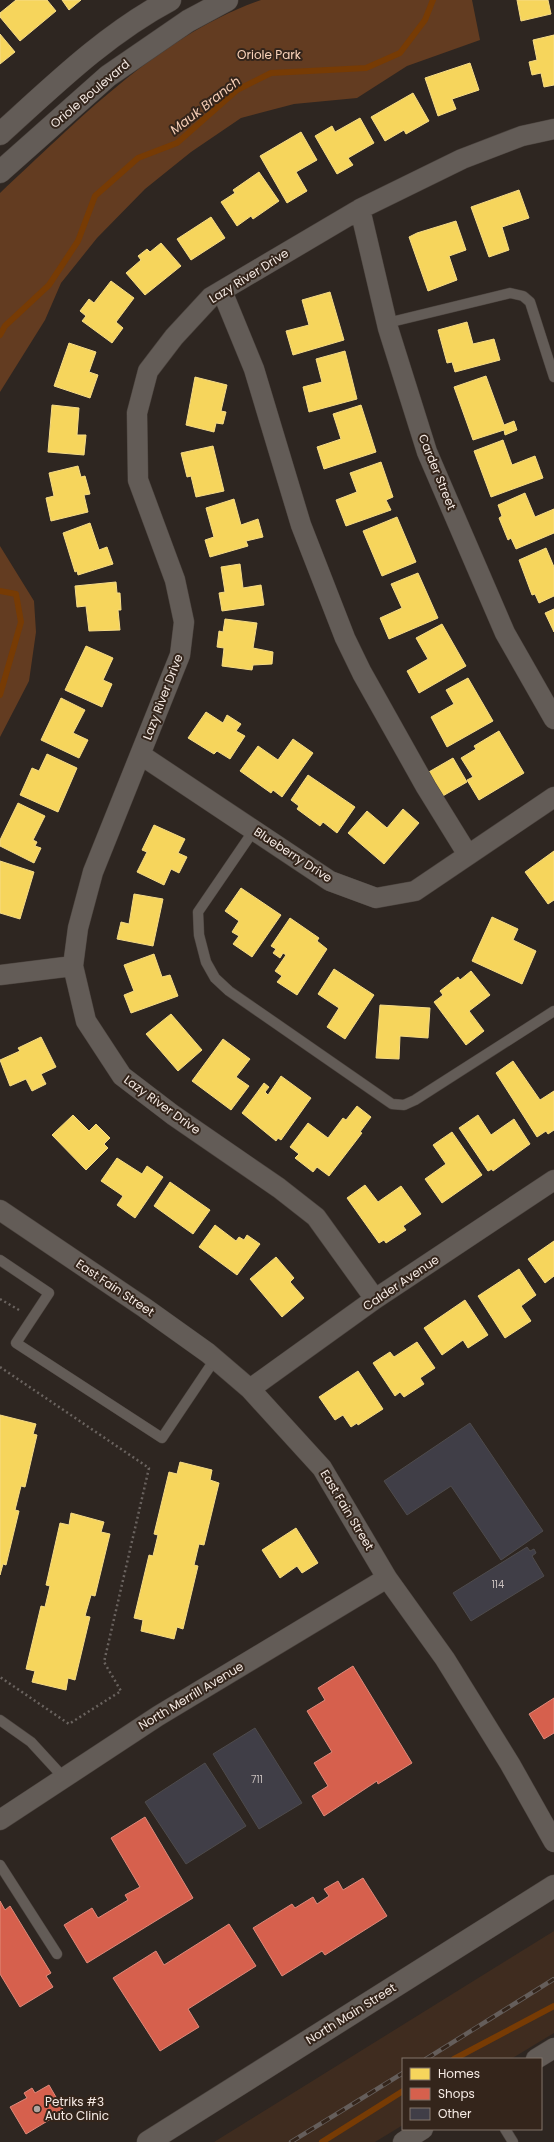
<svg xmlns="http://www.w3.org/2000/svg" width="554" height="2142" viewBox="0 0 554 2142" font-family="Poppins,sans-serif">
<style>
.built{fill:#3f2c1f}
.green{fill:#633c21}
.homes{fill:#f6d55c;stroke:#f6db85}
.shops{fill:#d6604d;stroke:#df897a}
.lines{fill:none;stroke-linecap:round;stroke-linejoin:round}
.stream{stroke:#773b04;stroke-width:6}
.building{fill:#403e47;stroke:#4e4b4c}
.service-casing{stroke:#4b433e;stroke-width:11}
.minor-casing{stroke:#4b433e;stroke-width:21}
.tertiary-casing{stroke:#4b433e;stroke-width:23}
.path{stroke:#6a635f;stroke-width:2.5;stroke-dasharray:2 3;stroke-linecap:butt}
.service{stroke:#635c57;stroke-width:10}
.minor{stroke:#635c57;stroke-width:20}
.tertiary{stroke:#635c57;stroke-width:22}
.rail-casing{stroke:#655e5b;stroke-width:4.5}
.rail{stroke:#34251b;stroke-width:3;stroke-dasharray:9;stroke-linecap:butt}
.poi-dot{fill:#afa5a0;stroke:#34251b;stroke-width:1.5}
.labels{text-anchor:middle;stroke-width:4;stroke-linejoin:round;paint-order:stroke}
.number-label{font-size:10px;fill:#c8bfbd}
.park-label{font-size:12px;fill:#fbd4bb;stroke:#34251b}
.street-label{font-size:12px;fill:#f5eae4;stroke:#34251b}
.poi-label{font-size:12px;fill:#f5eae4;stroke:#34251b;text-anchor:start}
.water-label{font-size:13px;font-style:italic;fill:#f6ceb6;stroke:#34251b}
</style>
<rect width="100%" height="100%" fill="#2e2621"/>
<path class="built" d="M554,1931V2033L511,2059H403V2125L375,2142H214Z"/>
<path class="green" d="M261,0H472L480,40L407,66L357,98L294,104L241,118L191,152L145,189L97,238L61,283L45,320L0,392V193C78,121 158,36 261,0Z
M0,546L34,601L36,632L29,681L0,737Z"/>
<path class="homes" d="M16,0H47L56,11L20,41L0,17V13Z
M62,0H81L69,10Z
M517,0H548L551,14L521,21Z
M0,34L15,52L0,64Z
M554,35V85L544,87L541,73L532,75L529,62L537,60L533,40Z
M470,63L479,90L452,99L456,109L438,116L425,78Z
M413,93L429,121L406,134L404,130L385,141L371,117Z
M360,118L374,143L348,158L353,165L337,174L315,136L332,126L335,132Z
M301,132L317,160L296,172L307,191L287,203L260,156Z
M259,172L279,201L253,219L251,216L237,226L221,202L235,193L233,190Z
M519,190L529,218L502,227L509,250L489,257L471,207Z
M211,217L225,238L191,260L177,239Z
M456,221L466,250L449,256L457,280L428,291L409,237L417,233Z
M161,243L181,266L145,295L126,273L141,260L138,256L147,249L150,252Z
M111,281L134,298L116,322L123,328L112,343L82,321L86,316L80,311L89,299L94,303Z
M330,292L344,340L293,355L286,331L309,325L302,300Z
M467,322L473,344L494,339L500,360L455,372L452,362L447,363L438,330Z
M69,343L96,352L89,372L98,375L90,398L54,386Z
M345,351L357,399L309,412L303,387L322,382L316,359Z
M486,376L504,425L514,421L517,430L505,435L504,430L473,440L454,387Z
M195,377L227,385L221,411L226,412L223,424L216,423L214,432L186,425Z
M52,405L79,408L77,435H86L84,455L48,452Z
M361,405L376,452L324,469L317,447L341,439L333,414Z
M503,440L512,465L535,456L543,478L491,497L474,451Z
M213,446L224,491L196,497L191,476L187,477L181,453Z
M381,462L393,497L386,500L391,510L346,526L336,500L357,492L350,473Z
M78,466L81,477L85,476L90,494L84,495L88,512L51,521L46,498L54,496L49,473Z
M525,493L535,517L554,509V533L516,549L511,538L508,540L499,518L502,516L498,505Z
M234,499L241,525L258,519L263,537L246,541L248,546L210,557L205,540L214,537L206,508Z
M397,517L416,562L382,576L363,531Z
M90,523L99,550L107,547L113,564L78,575L77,571L75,572L63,533Z
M546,548L554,567V596L539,603L535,594L532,595L519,560Z
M240,564L243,588L261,585L264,605L222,611L219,593L225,592L221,567Z
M418,573L438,618L389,639L380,618L402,608L391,584Z
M116,582L117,593H120L121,610H118L120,630L89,631L86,606L77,607L75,586Z
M554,609V632L545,613Z
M225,619L257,623L253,648L273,652L272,664L253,665L252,670L222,666L224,648L217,647L219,631L223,632Z
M442,624L466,666L419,693L407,671L428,659L416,638Z
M86,646L113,658L103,680L112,684L102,707L65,690Z
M468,678L493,721L447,747L431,717L454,704L446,690Z
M61,698L85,710L73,733L88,740L79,758L41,740Z
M206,712L223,723L227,715L241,724L236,731L245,736L230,759L217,751L214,754L188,738Z
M499,731L524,773L479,800L467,780L473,777L461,758L476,749L474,746Z
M293,739L313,753L282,797L273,790L271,793L240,771L258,746L278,760Z
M47,754L77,768L58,812L20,795L32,768L39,771Z
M453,758L467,782L441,797L427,773Z
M308,775L355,807L337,833L323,822L320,826L297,809L299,806L291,800Z
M18,803L45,816L33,840L37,842L35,846L41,848L34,863L0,846V840Z
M403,809L419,823L384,864L348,833L367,811L387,828Z
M154,825L185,839L178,853L187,857L179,873L171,869L164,885L137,872L147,852L142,850Z
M554,851V900L548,904L525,872Z
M0,861L34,872L20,919L0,913Z
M241,888L281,915L252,957L233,944L239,936L232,932L239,921L225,911Z
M134,894L163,899L153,946L117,939L121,922L129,924Z
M492,917L518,929L513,940L536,951L522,984L472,961Z
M290,918L319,938L317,941L327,949L297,995L277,982L282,976L275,971L286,955L283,953L280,958L273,953L276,949L271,946Z
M154,954L162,977L170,975L178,996L131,1013L124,995L134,991L124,965Z
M334,969L374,995L345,1039L327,1027L339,1008L318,994Z
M471,971L490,995L469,1011L484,1031L466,1045L434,1002L443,995L440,991L458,977L460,980Z
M380,1005L430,1008L428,1038L400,1036L399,1059L376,1058Z
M171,1014L202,1050L178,1071L146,1034Z
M41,1037L56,1067L41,1074L46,1084L32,1091L26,1079L10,1086L0,1060L20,1051L18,1048Z
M223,1039L250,1059L236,1077L249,1086L231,1110L192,1081Z
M513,1061L540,1100L554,1091V1130L548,1134L546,1131L537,1137L496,1073Z
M281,1076L311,1098L281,1140L278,1138L276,1141L242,1113L264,1083L269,1087L265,1092L268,1095Z
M357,1106L371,1117L360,1132L362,1133L329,1176L317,1167L313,1172L295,1158L299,1154L290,1147L308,1123L328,1138L343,1118L346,1120Z
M73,1115L89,1131L96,1124L110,1138L104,1144L108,1148L86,1170L52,1135Z
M478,1115L491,1135L514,1119L530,1144L493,1171L492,1169L488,1171L459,1128Z
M452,1132L482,1175L442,1203L425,1179L446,1164L433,1145Z
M117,1158L142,1174L147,1166L163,1177L135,1218L117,1205L123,1196L101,1181Z
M170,1182L210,1210L193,1234L154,1206Z
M365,1185L378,1202L401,1186L421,1214L403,1226L406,1230L386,1243L384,1240L379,1243L347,1198Z
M215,1225L236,1241L239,1237L244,1240L247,1235L260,1244L237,1275L199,1247Z
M554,1241V1276L545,1283L528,1259Z
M276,1257L294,1278L290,1282L304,1298L282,1317L250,1279Z
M519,1269L536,1295L521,1306L531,1321L505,1338L478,1296Z
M465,1300L488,1335L468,1348L463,1340L442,1355L424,1328Z
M417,1342L435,1368L420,1378L424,1384L404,1397L400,1392L395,1396L373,1363L390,1352L394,1357Z
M358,1371L383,1409L358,1425L357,1423L351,1427L343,1415L335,1420L319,1397Z
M0,1415L36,1424L33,1434L37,1435L25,1487L21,1486L15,1510L19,1511L6,1565L3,1564L0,1575Z
M180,1462L212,1470L210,1480L219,1483L204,1545L199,1544L194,1565L198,1566L183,1629L177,1627L174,1639L141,1631L143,1620L134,1618L149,1555L153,1556L158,1535L154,1534L169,1472L177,1474Z
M71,1513L104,1522L101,1532L110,1534L95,1596L91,1595L85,1616L90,1617L75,1680L68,1678L66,1690L32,1682L35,1671L26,1669L41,1606L45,1607L50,1586L46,1585L60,1523L69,1525Z
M296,1528L318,1563L302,1573L297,1566L280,1578L262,1550Z"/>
<path class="shops" d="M353,1666L412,1763L378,1784L377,1781L324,1816L312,1796L328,1786L314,1763L332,1752L307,1711L325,1700L318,1688Z
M554,1698V1733L544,1739L529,1714Z
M145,1817L193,1898L87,1963L64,1925L92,1908L98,1918L128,1900L125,1895L140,1887L111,1838Z
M363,1878L387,1916L325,1955L322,1951L282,1976L253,1928L292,1904L295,1908L313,1897L317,1904L329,1896L324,1889L338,1881L343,1890Z
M0,1901L5,1910L10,1906L51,1973L46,1976L53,1987L20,2007L0,1974Z
M229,1924L256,1966L188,2009L199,2027L160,2051L113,1978L156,1951L164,1965Z
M49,2085L64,2111L26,2134L10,2107L27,2098L24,2093L32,2088L35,2093Z"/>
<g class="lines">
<path class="stream" d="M0,335L5,326L49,285L78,241L95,196L138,158L177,143L237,90L271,73L366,68L400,53L425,20L433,0
M0,591L16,594L21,622L0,695
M454,2059L554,2006
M322,2142L403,2091"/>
</g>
<path class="building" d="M470,1423L543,1531L501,1560L451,1486L407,1515L384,1481Z
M527,1547L530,1551L534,1549L536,1553L532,1556L544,1576L471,1621L453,1593Z
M255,1728L302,1803L259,1829L213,1754Z
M205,1763L246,1826L186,1864L145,1802Z"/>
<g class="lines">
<defs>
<path id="service" d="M387,323L510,293L523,296L530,302L554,377
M254,830L198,912L199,935L206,962L215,978L229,991L392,1104L404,1105L415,1100L554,1011
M0,1260L49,1293L16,1343L162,1438L215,1359
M0,1720L31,1742L64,1778
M0,1865L57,1954
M505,2129L513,2142"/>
<path id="minor" d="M360,209L388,328L427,452L505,633L554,719
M222,291L254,369L301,525L345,638L362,673L426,787L468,855
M141,755L330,881L376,898L415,891L554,797
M0,975L73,966
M0,1210L145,1308L208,1353L250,1389L322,1468L387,1578L445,1659L510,1764L554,1842
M375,1299L316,1217L279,1188L173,1115L122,1076L86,1021L73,966L78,928L93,872L180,655L184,622L175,580L138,480L137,413L148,371L174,337L211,297L360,209L462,159L522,136L554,129
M250,1389L375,1299L554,1180
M0,1820L158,1716L387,1578
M536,2059L554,2048
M403,2142L423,2129"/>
<path id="tertiary" d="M0,134C54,85 106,34 170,0
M0,172L108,76L188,21L227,0
M148,2142L554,1886"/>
</defs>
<use href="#service" class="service-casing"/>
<use href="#minor" class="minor-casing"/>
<use href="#tertiary" class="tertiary-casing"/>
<path class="path" d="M0,1299L19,1310
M0,1367L149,1468L104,1662L121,1691L69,1724L0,1677"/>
<use href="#service" class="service"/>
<use href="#minor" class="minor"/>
<use href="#tertiary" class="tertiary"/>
<defs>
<path id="rail" d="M426,2059L554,1979
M291,2142L403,2073"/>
</defs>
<use href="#rail" class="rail-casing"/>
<use href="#rail" class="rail"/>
</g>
<circle class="poi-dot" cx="37" cy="2109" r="4"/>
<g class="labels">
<g class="number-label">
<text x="498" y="1588">114</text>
<text x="257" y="1783">711</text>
</g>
<g class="park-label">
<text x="269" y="59">Oriole Park</text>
</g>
<g class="street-label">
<text transform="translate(90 94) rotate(-40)" y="4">Oriole Boulevard</text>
<text transform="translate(249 276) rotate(-32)" y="4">Lazy River Drive</text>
<text transform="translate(437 472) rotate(68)" y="4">Carder Street</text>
<text transform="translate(163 697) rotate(-69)" y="4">Lazy River Drive</text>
<text transform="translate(293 855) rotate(33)" y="4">Blueberry Drive</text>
<text transform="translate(162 1105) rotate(36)" y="4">Lazy River Drive</text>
<text transform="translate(401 1283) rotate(-34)" y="4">Calder Avenue</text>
<text transform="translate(115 1288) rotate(34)" y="4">East Fain Street</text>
<text transform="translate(347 1510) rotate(59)" y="4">East Fain Street</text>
<text transform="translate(191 1696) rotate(-31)" y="4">North Merrill Avenue</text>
<text transform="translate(351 2014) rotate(-32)" y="4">North Main Street</text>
</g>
<g class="poi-label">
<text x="45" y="2106">Petriks #3<tspan x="45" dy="14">Auto Clinic</tspan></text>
</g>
<g class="water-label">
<text transform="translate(205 105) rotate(-38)" y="5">Mauk Branch</text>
</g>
</g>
<rect x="402" y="2058" width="140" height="72" fill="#34251b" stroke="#81746b"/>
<rect x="410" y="2068" width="20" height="12" fill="#f6d55c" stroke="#81746b"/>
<text x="438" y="2078" font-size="12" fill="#f5eae4">Homes</text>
<rect x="410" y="2088" width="20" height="12" fill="#d6604d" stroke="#81746b"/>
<text x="438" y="2098" font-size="12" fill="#f5eae4">Shops</text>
<rect x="410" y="2108" width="20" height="12" fill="#403e47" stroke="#81746b"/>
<text x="438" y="2118" font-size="12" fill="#f5eae4">Other</text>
</svg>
